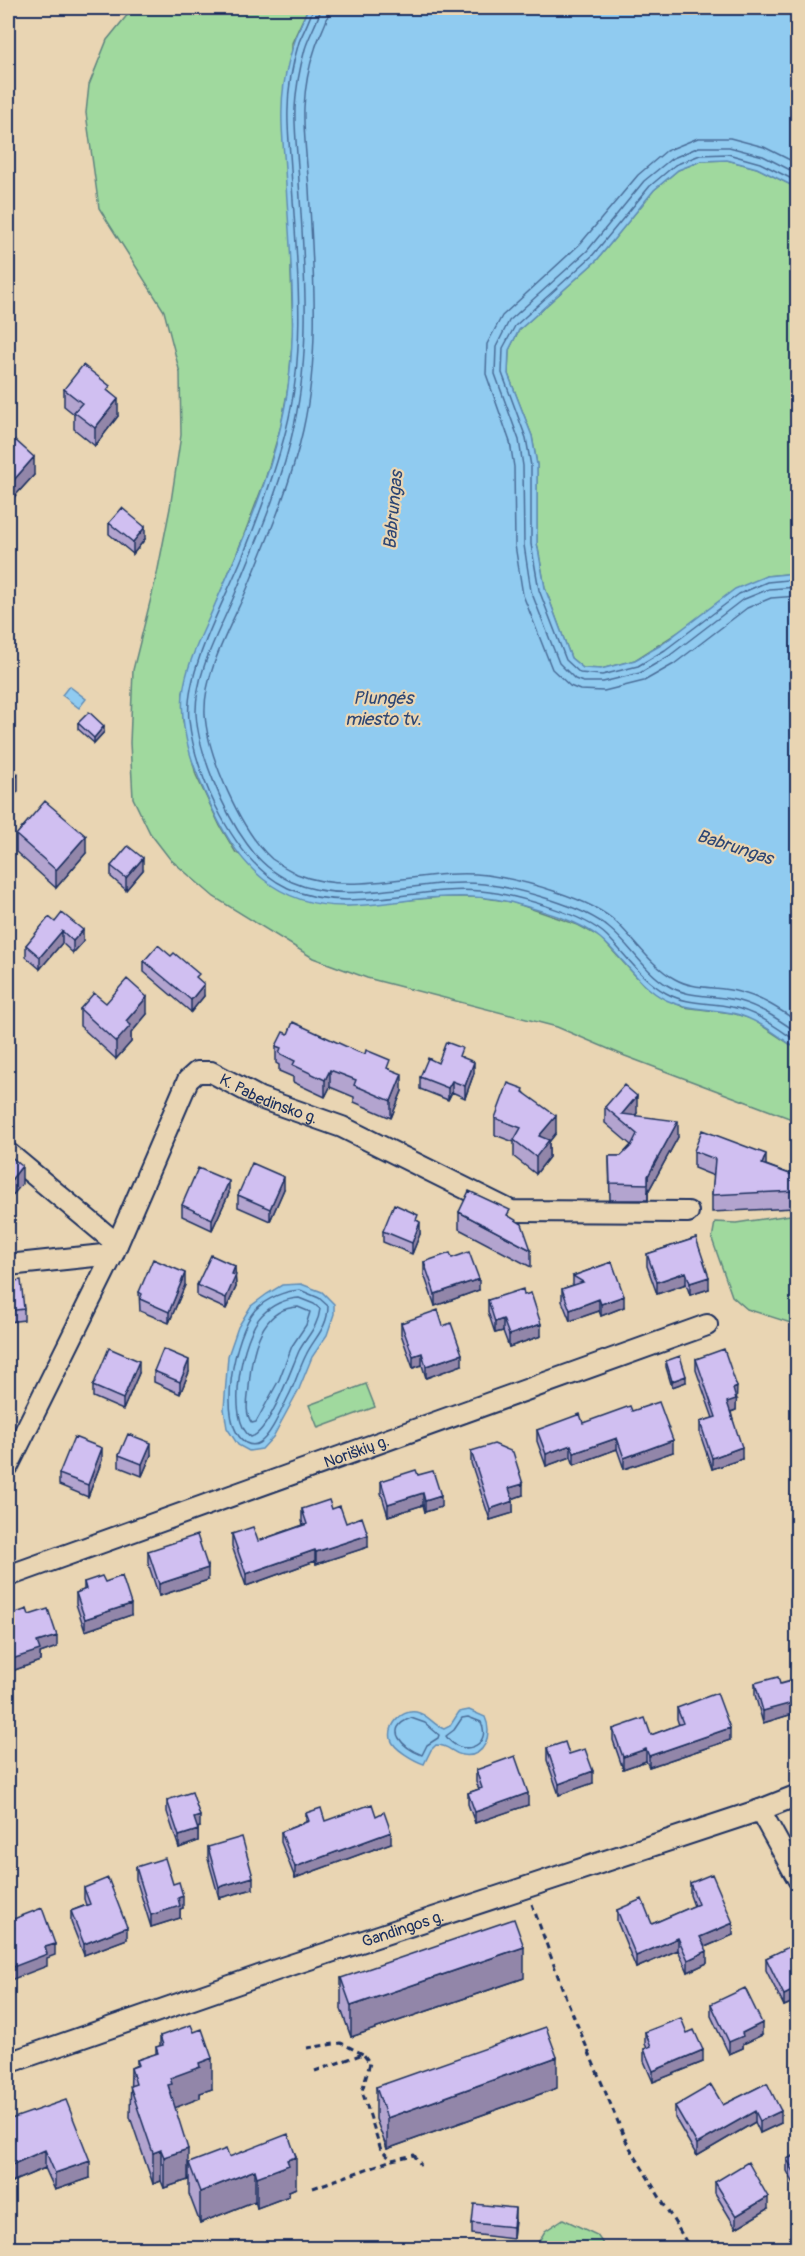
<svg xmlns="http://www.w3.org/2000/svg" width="805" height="2256" viewBox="0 0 805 2256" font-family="Pangolin,sans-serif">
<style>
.green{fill:#a0d99e;stroke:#5e847e;stroke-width:1.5}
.water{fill:#90cbf0;stroke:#618db6;stroke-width:1.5}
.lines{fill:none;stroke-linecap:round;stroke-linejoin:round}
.shore{stroke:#4a6d98;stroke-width:1.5}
.minor-casing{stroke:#1b2f5e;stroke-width:24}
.path{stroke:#1b2f5e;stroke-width:3;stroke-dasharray:6 4.5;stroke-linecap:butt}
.minor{stroke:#e9d5b3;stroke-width:20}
.wall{fill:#b3a4cf;stroke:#1b2f5e;stroke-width:1.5}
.shaded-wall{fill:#9286a9;stroke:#1b2f5e;stroke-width:1.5}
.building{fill:#d0bff1;stroke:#1b2f5e;stroke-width:1.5}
.labels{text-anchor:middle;stroke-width:4.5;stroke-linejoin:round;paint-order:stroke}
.street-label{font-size:16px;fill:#1b2f5e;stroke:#e9d5b3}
.water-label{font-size:18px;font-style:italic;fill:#2d4674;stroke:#e9d5b3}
</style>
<rect width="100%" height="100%" fill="#e9d5b3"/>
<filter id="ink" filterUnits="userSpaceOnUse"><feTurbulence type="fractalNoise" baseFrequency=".0167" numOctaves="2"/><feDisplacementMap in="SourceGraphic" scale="12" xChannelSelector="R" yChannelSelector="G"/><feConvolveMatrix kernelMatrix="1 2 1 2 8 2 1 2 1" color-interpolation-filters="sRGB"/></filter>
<g filter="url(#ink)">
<path class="green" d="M133,8H308L292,43L291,273L293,332L289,382L281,426L265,480L237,553L190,665L183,693V721L196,775L220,826L236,853L344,906L441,897H479L512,902L578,925L600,937L644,985L683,1007L732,1013L752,1019L797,1049V1121L625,1056L557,1027L367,978L313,958L214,897L170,859L150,833L133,798L130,743L133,670L157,574L170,508L181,435L180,373L164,311L99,208L86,113L89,85L107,40Z
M727,160L757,168L797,188V573L766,576L635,660L601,669L583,668L571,658L545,588L537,543V465L532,436L508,374L509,350L519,330L597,260L654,190L678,170L701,161Z
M797,1214H798L797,1325L747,1309L732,1296L712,1239L715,1222L736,1223Z
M366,1384L375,1407L318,1428L309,1405Z
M563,2219L597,2235L606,2248H535L545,2231Z"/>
<path class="water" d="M308,8H797V188L757,168L727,160L701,161L678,170L654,190L597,260L519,330L509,350L508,374L532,436L537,465V543L545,588L571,658L583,668L601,669L635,660L661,645L735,589L766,576L797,573V1049C777,1035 756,1018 732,1013C709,1008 687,1010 666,1000C638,986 623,957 600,938C580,921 542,911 517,904C488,895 456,896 427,898C400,901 371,906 344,906C277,906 239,866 213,810C196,775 179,734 183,694C186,663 204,631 216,602C241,545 267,486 281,425C301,341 290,255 285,169C284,150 281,129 282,109C282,74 294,39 308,8Z
M69,686L86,699L79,708L62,695Z
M301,1284L322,1292L334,1304V1314L327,1335L312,1357L299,1389L273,1437L262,1449L249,1451L238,1445L227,1428L224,1409L228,1356L238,1327L251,1306L267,1294L282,1285Z
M469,1710L485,1717C493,1734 485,1759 462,1755C451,1753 450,1745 436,1745L431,1750L424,1764C415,1761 393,1749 391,1739C388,1724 402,1710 416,1712C428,1714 433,1725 444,1729L450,1726L459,1712Z"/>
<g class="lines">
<path class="shore" d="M313,8C310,20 304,30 299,42C293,62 288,88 288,109C287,128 290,149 291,169C296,255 308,345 286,430C275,473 259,516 242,558C224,602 184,672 189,720C195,776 235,864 288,888C349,916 418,885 481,891C513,894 585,914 607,936C626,955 642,980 666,993C687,1005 710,1002 732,1007C757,1012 777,1028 798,1042
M321,8C318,22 309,35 305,49C300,67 296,89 295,108C294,132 298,158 299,182C304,265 312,345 294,426C282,484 257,540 235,594C219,632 195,672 196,714C198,752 224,813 247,844C258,860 274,874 292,882C351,908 422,877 484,884C517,888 584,906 609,928C630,945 644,971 667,985C689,999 715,994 739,1001C761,1007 779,1020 798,1033
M330,8C328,22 319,35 315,49C309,66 305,88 304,107C303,133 307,161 309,188C313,269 321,349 303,430C291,484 268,538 247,589C231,626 203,673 205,714C207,754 241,832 272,859C279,864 289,870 297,874C355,898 425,867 487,875C521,880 592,898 617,923C636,941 651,966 675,979C694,990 718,986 739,992C761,997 779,1009 798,1022
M798,164L764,147L730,138H698L666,151L638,175L580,244L502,316L487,344L486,374L510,442L514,467L515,545L523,595L552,669L570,686L580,690L604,691L644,681L674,664L747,608L771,598L798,596
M798,174L763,156L729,147H699L671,159L644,181L587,251L509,321L496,347L495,374L519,440L523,466L524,545L531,591L559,663L575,679L583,682H603L640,673L669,656L742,600L769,589L798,587
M798,182L760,163L728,154L700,155L675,165L650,186L592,256L515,326L503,348L502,373L526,438L531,466V544L539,590L566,660L580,673L602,675L638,666L665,650L739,594L767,582L798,579
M300,1290L319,1298L328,1306C328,1328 314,1338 306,1355C299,1369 295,1384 288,1397C282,1409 270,1437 259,1443C254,1446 250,1445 246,1443C215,1424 235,1333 255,1310C267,1298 284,1291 300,1290Z
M299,1298L314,1304L320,1309C318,1327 307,1336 299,1351C291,1369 269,1433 251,1437C225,1420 242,1335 262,1315C272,1305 285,1299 299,1298Z
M298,1307L310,1312L306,1325L292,1346L279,1380L256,1422L252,1423C244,1413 248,1399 249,1387C251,1357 258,1308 298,1307Z
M468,1717L481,1722C493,1747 460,1758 446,1736L454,1730L462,1718Z
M411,1718L425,1723L439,1735L438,1738L427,1745L422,1755C404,1748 382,1729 411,1718Z"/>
<defs>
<g id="minor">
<path d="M8,1153L117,1244"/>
<path d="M8,1265L113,1254"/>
<path id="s1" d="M8,1466L113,1254L188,1080L197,1072H211L260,1098L342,1127L511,1211L688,1212"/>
<path id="s2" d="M8,1576L707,1325"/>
<path d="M760,1810L798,1879"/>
<path id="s3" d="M8,2063L282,1968L760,1810L798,1795"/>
</g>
</defs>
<use href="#minor" class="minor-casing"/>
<path class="path" d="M532,1904L564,1993L626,2141L690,2248
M307,2048L341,2043L363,2054
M315,2071L363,2054L370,2063L362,2091L381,2150L392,2160L414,2155L421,2165
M313,2188L392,2160"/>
<use href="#minor" class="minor"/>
</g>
<path class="wall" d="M64,389L110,392L118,416L95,446L74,429V414L64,406Z
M8,438L34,475L13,498L8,493Z
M109,523L145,539L133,554L109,534Z
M78,723L104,732L94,743L78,729Z
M16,835L86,853L56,888L16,852Z
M111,866L143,870L126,890L111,877Z
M55,922L83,942L73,953L62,943L40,969L26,957V945Z
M144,961L199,980L204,996L191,1012L144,972Z
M106,1003L147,1014L131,1033V1042L116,1059L80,1026V1009Z
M276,1046L390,1069L402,1091L391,1118L354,1102V1097L330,1087L325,1097L293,1082V1077L279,1071V1065L276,1063Z
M462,1057L474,1073L465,1098L452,1092L448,1100L420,1089V1077L438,1063Z
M524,1092L556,1133L549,1142V1157L536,1174L514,1157V1142L495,1135V1118Z
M605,1107L637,1113L635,1116L678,1137L648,1192V1200H610L609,1156H621L631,1145L605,1123Z
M694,1151L766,1165L798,1177V1199L794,1208L712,1212V1195L714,1176L694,1168Z
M284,1189L270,1221L238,1207V1195Z
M229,1193L212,1230L182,1216V1205Z
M459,1212L531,1250V1267L459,1229Z
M418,1221L420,1234L412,1254L383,1242V1231Z
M696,1238L709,1289L690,1295L686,1284L657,1294L647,1266V1254Z
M452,1258L479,1290L435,1306L424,1274V1262Z
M612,1262L624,1307L601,1316L599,1311L570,1321L562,1301V1289L573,1285V1276Z
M235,1275L236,1287L226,1309L197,1296V1285Z
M8,1282L24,1309V1320L8,1322Z
M185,1285L169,1323L140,1311L139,1292Z
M524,1295L541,1336L509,1347L503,1331L495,1333L488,1312V1300Z
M401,1323L462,1365L426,1378L422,1365L413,1368L401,1334Z
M696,1359L737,1399H736V1410L731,1412L742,1459L712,1469L700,1434V1422L713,1418L696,1370Z
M666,1361L686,1382L672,1387L666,1367Z
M154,1371L189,1372L180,1394L154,1382Z
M139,1373L123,1410L93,1397V1386Z
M632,1411L673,1452L624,1469L617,1449L574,1465L571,1457L546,1466L537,1441V1430L583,1423Z
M471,1451L523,1495L512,1499L513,1513L490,1520L471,1463Z
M119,1455H151L142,1476L119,1467Z
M102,1460L88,1497L59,1485V1474Z
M418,1475L441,1507L425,1512L423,1505L388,1516L381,1493V1481Z
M302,1509H332L368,1547L316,1564L315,1561L246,1586L232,1546V1534L258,1541L303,1525L302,1521Z
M148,1551L208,1580L159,1596L148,1563Z
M84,1582H105L131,1615L85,1631L76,1604V1593L84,1590Z
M29,1615L57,1647L40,1653V1661L12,1671L8,1659V1616Z
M755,1683L780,1684L796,1709V1713L763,1723L755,1695Z
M677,1708L730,1740L649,1767L646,1761L623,1769L613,1740V1729L651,1735L679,1725L677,1719Z
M547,1748L569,1754L593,1783L559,1795L547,1760Z
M476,1770L528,1805L475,1823L468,1804V1793L479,1789L476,1782Z
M167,1800L200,1827L198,1828V1841L179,1848L167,1812Z
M306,1813L325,1821L391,1843L295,1878L281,1842V1832L306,1822Z
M208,1847L253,1889L219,1898L208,1859Z
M136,1867L173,1884L183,1908L180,1909V1918L151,1927L136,1879Z
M690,1883L733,1935L705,1947L707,1963L688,1972L678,1950L636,1968L617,1921V1910L652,1924L694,1906L690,1895Z
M84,1888L127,1939L84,1955L71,1922V1911L86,1905L84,1899Z
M798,1944V2000L784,2006L766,1970V1958Z
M341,1978H524L351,2037L341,2009Z
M711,2004L762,2035L743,2044V2048L729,2054L711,2016Z
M645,2032L687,2033L703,2062L653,2082L644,2061V2049L647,2048L645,2044Z
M160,2036L212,2089L200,2093V2098L175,2107L188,2180L164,2188L161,2181L153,2184L130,2117L131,2068L137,2065V2060L156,2054V2047L160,2046Z
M767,2083L781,2123L760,2133L755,2122L697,2156L675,2118V2106L723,2105Z
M376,2087L557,2088L387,2149L376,2119Z
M8,2120L90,2178L55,2190L45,2168L9,2183L8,2180Z
M798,2154V2191L787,2171V2159Z
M229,2157L296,2188L289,2191V2196L257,2208L255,2201L200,2223L189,2194V2163Z
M715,2182L768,2209L736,2228L715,2193Z
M515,2220L513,2239L472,2234V2223Z"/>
<path class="shaded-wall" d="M8,8H15L8,16Z
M118,399V416L95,446V428Z
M34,457V475L13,498V481Z
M145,527V539L133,554V542Z
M104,726V732L94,743V738Z
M18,774V791L8,804V786Z
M86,836V853L56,888V870Z
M143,858V870L126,890V878Z
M83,930V942L73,953V941Z
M62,931V943L40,969V957Z
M204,984V996L191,1012V1000Z
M147,997V1014L131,1033V1042L116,1059V1042L126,1021Z
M474,1062V1073L465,1098V1086Z
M330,1070V1087L325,1097V1080Z
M402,1074V1091L391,1118V1101Z
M452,1081V1092L448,1100V1088Z
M637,1096V1113L627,1125L622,1114Z
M556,1116V1133L549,1142V1157L536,1174V1157L539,1136Z
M678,1121V1137L648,1192V1200V1176Z
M766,1154V1171L762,1164Z
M22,1166V1184L8,1201V1184Z
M284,1177V1189L270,1221V1209Z
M229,1181V1193L212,1230V1219Z
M798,1182V1199L794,1208V1191Z
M420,1222V1234L412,1254V1243Z
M235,1266L236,1287L226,1309V1298L232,1274Z
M686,1272V1284L657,1294V1282Z
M185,1273V1285L169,1323V1312Z
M709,1277V1289L690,1295V1283Z
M479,1279V1290L435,1306V1294Z
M624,1296V1307L601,1316V1304Z
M599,1299V1311L570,1321V1310Z
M503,1319V1331L495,1333V1322Z
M541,1324V1336L509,1347V1335Z
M422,1353V1365L413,1368V1356Z
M462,1354V1365L426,1378V1366Z
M189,1360V1372L180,1394V1382Z
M139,1361V1373L123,1410V1399Z
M686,1376V1382L672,1387V1381Z
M737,1387L736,1410L727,1413V1402L733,1389Z
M617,1438V1449L574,1465V1453Z
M673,1440V1452L624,1469V1458Z
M151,1443V1455L142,1476V1464Z
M571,1445V1457L546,1466V1454Z
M742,1447V1459L712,1469V1458Z
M102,1448V1460L88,1497V1485Z
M523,1484V1495L509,1500V1488Z
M423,1493V1505L388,1516V1504Z
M441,1496V1507L425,1512V1501Z
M513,1501V1513L490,1520V1509Z
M368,1535V1547L316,1564V1552Z
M315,1550V1561L246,1586V1574Z
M208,1568V1580L159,1596V1584Z
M131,1604V1615L85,1631V1619Z
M57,1636V1647L40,1653V1661L12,1671V1659L37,1642Z
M798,1697V1709H796V1713L763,1723V1711Z
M730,1728V1740L649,1767V1756Z
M646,1749V1761L623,1769V1757Z
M593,1771V1783L559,1795V1784Z
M528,1793V1805L475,1823V1812Z
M200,1816V1827L194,1829V1818Z
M198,1830V1841L179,1848V1836Z
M391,1832V1843L295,1878V1867Z
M253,1877V1889L219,1898V1887Z
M183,1896V1908L180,1909V1918L151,1927V1915L178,1898Z
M733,1923V1935L700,1949V1937Z
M127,1927V1939L84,1955V1944Z
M678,1938V1950L636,1968V1956Z
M55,1944V1955L47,1958V1966L8,1981V1969L45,1947Z
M524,1947V1978L351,2037V2006Z
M707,1951V1963L688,1972V1960Z
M798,1988V2000L784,2006V1995Z
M762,2023V2035L743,2044V2048L729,2054V2042L742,2033Z
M703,2050V2062L653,2082V2071Z
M557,2057V2088L387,2149V2118Z
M212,2058V2089L200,2093V2098L172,2109L168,2085L170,2078L199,2063Z
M755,2111V2122L697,2156V2144Z
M781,2111V2123L760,2133V2121Z
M188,2149V2180L164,2188V2157Z
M45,2150V2168L9,2183V2166Z
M161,2150V2181L153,2184V2153Z
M296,2157V2188L289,2191V2196L257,2208V2177L287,2160Z
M90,2161V2178L55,2190V2173Z
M255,2170V2201L200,2223V2192Z
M768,2197V2209L736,2228V2216Z
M515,2208V2220L513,2239V2227Z"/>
<path class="building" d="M83,365L110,386L107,390L118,399L95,428L74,412L82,403L64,389Z
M8,438L13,443L15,440L34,457L13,481L8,476Z
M122,508L145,527L133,542L109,523Z
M89,712L104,726L94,738L78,723Z
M8,765L18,774L8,786Z
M45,801L86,836L56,870L16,835Z
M128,846L143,858L126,878L111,866Z
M62,913L83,930L73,941L62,931L40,957L26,945L49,917L55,922Z
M158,945L171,956L174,953L199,974L196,977L204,984L191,1000L144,961Z
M127,979L147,997L126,1021L131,1025L116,1042L80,1009L94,993L106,1003Z
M293,1022L358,1052L365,1054L366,1050L390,1060L387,1068L402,1074L391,1101L354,1085L356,1080L330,1070L325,1080L293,1065L295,1061L279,1053L281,1048L276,1046L283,1032L288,1034Z
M446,1042L462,1048L459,1056L474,1062L465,1086L452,1081L448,1088L420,1077L428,1058L438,1063Z
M508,1083L524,1089L523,1092L556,1116L539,1136L549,1140L536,1157L514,1140L521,1128L495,1118Z
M624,1085L637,1096L622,1114L678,1121L648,1176V1184L610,1183L609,1156H621L631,1146L637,1134L605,1107Z
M702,1130L766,1154L762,1164L798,1177V1182L794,1191L712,1195L715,1159L694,1151Z
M8,1154L22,1166L8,1184Z
M252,1163L284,1177L270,1209L238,1195Z
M198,1168L229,1181L212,1219L182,1205Z
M469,1191L510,1210L507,1215L522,1224L531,1250L459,1212Z
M394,1204L418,1215L416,1220L420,1222L412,1243L383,1231Z
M696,1238L709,1277L690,1283L686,1272L657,1282L647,1254Z
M469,1252L479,1279L435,1294L424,1262L450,1253L452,1258Z
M211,1255L235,1266L232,1274L236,1275L226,1298L197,1285Z
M153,1259L185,1273L169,1312L140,1299L142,1294L139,1292Z
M612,1262L624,1296L601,1304L599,1299L570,1310L562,1289L583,1282L573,1276Z
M21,1280L24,1309L8,1311V1282Z
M523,1289L524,1295L531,1293L541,1324L509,1335L503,1319L495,1322L488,1300Z
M438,1310L443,1326L451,1323L462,1354L426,1366L422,1353L413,1356L401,1323Z
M109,1348L139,1361L123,1399L93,1386Z
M163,1349L189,1360L180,1382L154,1371Z
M724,1349L737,1387L733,1389L736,1399L727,1402L742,1447L712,1458L700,1422L716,1417L696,1359Z
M680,1356L686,1376L672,1381L666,1361Z
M659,1402L673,1440L624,1458L617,1438L574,1453L571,1445L546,1454L537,1430L580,1414L583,1423L630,1406L632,1411Z
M128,1434L151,1443L142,1464L119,1455Z
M74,1437L102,1448L88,1485L59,1474Z
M494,1444L513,1452L523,1484L509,1488L513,1501L490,1509L471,1451Z
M416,1470L418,1475L433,1471L441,1496L425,1501L423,1493L388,1504L381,1481Z
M329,1500L332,1509L340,1506L346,1523L362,1517L368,1535L316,1552L315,1550L246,1574L232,1534L253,1527L258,1541L307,1524L302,1509Z
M197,1535L208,1568L159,1584L148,1551Z
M102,1576L105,1582L122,1576L131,1604L85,1619L76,1593L86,1589L84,1582Z
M27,1609L29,1615L48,1609L57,1636L37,1642L40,1650L12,1659L8,1647V1616Z
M778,1677L780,1684L798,1679V1697L794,1698L796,1702L763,1711L755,1683Z
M717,1693L730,1728L649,1756L646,1749L623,1757L613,1729L645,1718L651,1735L683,1723L677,1708Z
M565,1742L569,1754L585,1749L593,1771L559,1784L547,1748Z
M515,1756L528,1793L475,1812L468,1793L482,1788L476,1770Z
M192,1792L200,1816L194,1818L198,1830L179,1836L167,1800Z
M372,1804L376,1816L384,1812L391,1832L295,1867L281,1832L309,1821L306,1813L321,1808L325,1821Z
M242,1837L253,1877L219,1887L208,1847Z
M165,1858L173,1884L179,1882L183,1896L178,1898L180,1906L151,1915L136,1867Z
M712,1874L733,1923L700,1937L707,1951L688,1960L678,1938L636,1956L617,1910L642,1899L652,1924L698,1904L690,1883Z
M108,1878L127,1927L84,1944L71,1911L90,1904L84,1888Z
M42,1908L55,1944L45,1947L47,1954L8,1969V1930L14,1928L11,1920Z
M514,1919L524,1947L351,2006L341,1978Z
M797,1943L798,1988L784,1995L766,1958Z
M745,1988L762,2023L742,2033L743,2036L729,2042L711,2004Z
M681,2018L687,2033L694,2030L703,2050L653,2071L644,2049L651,2046L645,2032Z
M191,2025L194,2032L202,2029L212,2058L199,2063L200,2067L170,2078L172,2084L168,2085L188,2149L164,2157L161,2150L153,2153L130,2086L136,2084L131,2068L139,2065L137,2060L158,2053L156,2047L163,2045L160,2036Z
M546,2027L557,2057L387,2118L376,2087Z
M767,2083L781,2111L760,2121L755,2111L697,2144L675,2106L711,2085L723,2105Z
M66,2100L90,2161L55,2173L45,2150L9,2166L8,2163V2120Z
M288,2134L296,2157L287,2160L289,2165L257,2177L255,2170L200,2192L189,2163L226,2149L229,2157Z
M798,2154V2179L787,2159Z
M748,2162L768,2197L736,2216L715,2182Z
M474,2204L515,2208L513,2227L472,2223Z"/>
</g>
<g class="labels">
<g class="street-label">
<text dy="6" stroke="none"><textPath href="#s1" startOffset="516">K. Pabedinsko g.</textPath></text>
<text dy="6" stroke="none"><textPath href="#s2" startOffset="370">Noriškių g.</textPath></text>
<text dy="6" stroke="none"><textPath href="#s3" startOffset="417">Gandingos g.</textPath></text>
</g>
<g class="water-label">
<text transform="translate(393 510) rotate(-85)" y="6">Babrungas</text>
<text x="383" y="704">Plungės<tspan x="383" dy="21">miesto tv.</tspan></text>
<text transform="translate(735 847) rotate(18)" y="6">Babrungas</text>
</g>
</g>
<rect width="805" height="2256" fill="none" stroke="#e9d5b3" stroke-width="30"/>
<rect x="15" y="15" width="775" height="2226" fill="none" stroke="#1b2f5e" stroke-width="2" filter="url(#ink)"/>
</svg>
